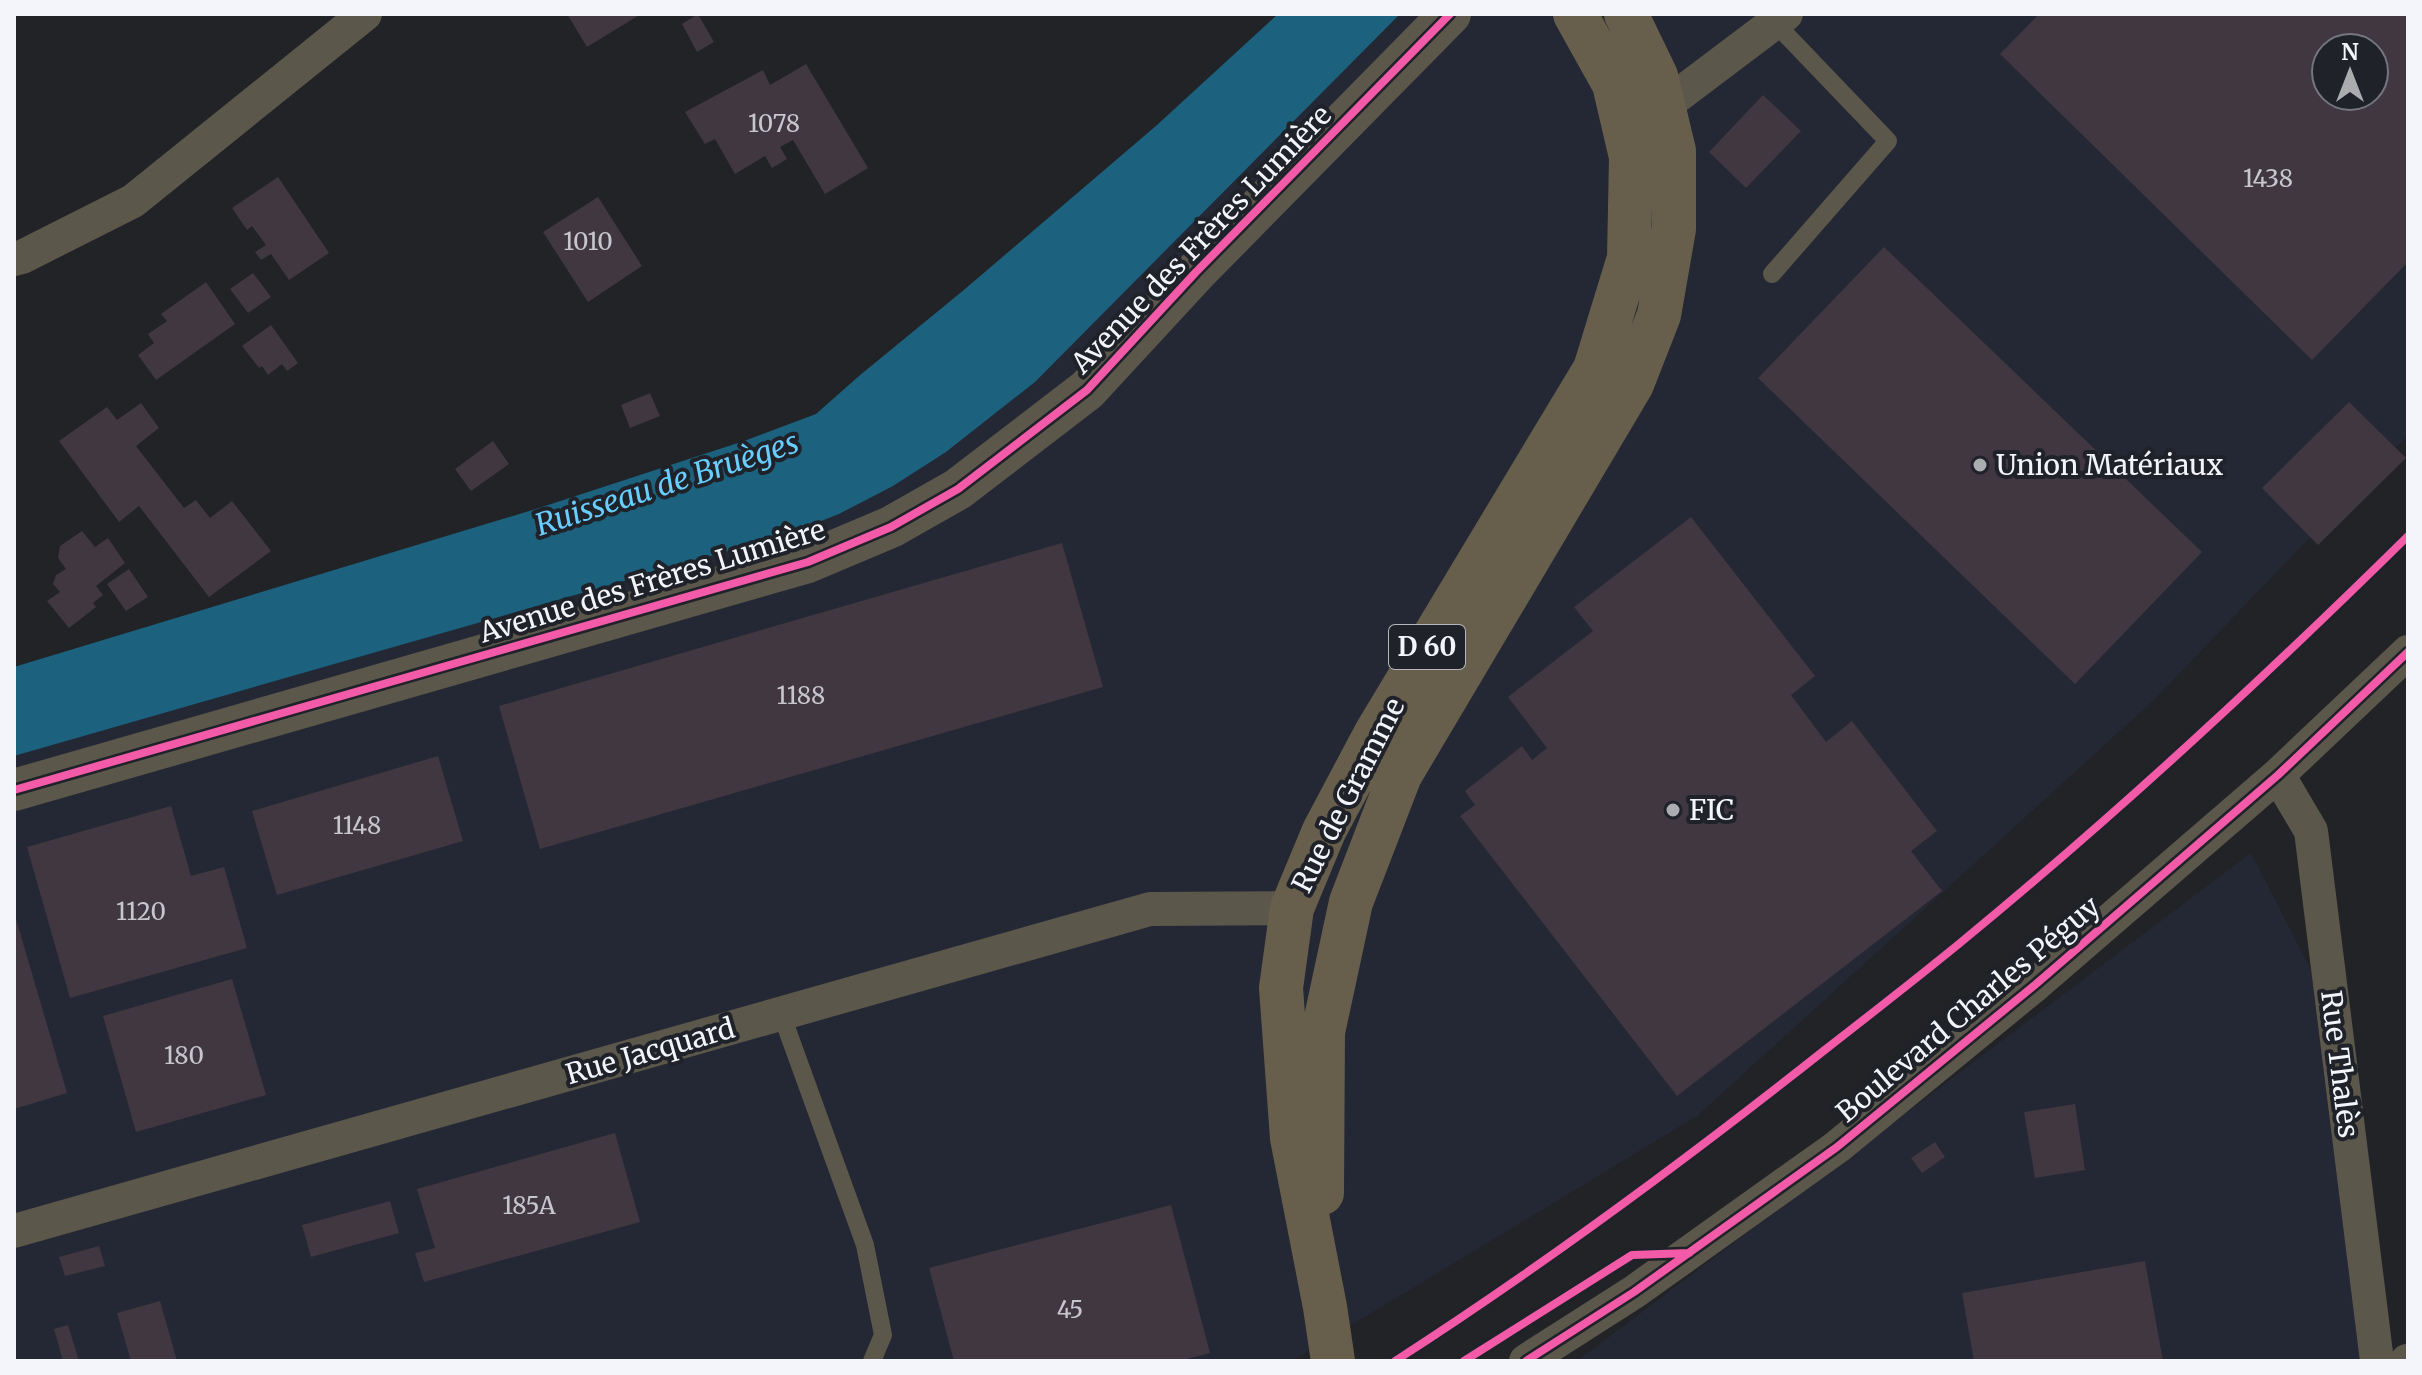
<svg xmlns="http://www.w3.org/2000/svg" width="2422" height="1375" viewBox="0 0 2422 1375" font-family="Merriweather,serif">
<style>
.built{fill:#242834;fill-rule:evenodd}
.water{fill:#1c627f}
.building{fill:#403741;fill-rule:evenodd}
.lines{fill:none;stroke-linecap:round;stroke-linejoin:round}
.service{stroke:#5c574b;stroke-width:18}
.minor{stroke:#5c574b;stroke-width:34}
.tertiary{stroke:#5c574b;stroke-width:42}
.primary{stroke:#675f4c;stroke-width:44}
.rail-casing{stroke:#5c5a56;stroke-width:9}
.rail{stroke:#1f2229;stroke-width:6;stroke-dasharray:18;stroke-linecap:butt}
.cycleway-casing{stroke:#1f2229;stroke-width:13}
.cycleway{stroke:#f35aa7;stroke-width:8}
.poi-dot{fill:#aaacb0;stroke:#1f2229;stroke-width:3}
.labels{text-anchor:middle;stroke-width:8;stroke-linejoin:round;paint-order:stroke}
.number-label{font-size:24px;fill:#c6c6cc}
.shield{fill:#1f2229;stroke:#b3b6bb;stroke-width:2}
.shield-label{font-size:26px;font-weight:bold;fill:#f3f5fa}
.street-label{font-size:28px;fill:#f3f5fa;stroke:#1f2229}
.poi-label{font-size:28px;fill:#f3f5fa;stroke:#1f2229;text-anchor:start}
.water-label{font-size:30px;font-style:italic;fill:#67ceff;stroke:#1f2229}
</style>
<rect width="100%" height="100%" fill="#212327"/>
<path class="built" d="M1400,14H2408V435L2154,700L1697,1116L1292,1361H14V756L791,533L839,514L893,486L946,452L1035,382ZM2326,48H2374V96H2326Z
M2251,853L2331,1009L2392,1361H1577Z"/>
<path class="water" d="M1278,14H1400L1035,382L946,452L893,486L839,514L791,533L14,756V667L539,508L744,441L816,414L859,376L965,289L1157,125Z"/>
<path class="building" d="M567,14H641L587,47Z
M698,14L714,42L697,52L682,24Z
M2039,14H2408V262L2312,360L2000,54ZM2326,48H2374V96H2326Z
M806,64L868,168L825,194L793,140L780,147L787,159L772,168L765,156L735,174L715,139L705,144L685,112L763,70L770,85Z
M1763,95L1801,131L1746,188L1709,152Z
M278,177L329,253L289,280L271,254L261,260L255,252L266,245L252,226L247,230L232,208Z
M598,197L642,266L588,302L543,232Z
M1884,247L2202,552L2075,684L1758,378Z
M253,273L271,297L248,313L230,289Z
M206,282L235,324L156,380L138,355L154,343L148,334L167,321L161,314Z
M271,325L298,363L287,371L282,364L268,375L262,366L259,368L242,346Z
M650,393L660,416L630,428L621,405Z
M2349,402L2406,458L2318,545L2262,488Z
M141,403L159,428L136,446L184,508L196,500L210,518L232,501L271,551L209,597L139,506L119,522L59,441L107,407L117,420Z
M493,441L509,464L471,491L455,469Z
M1691,517L1815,676L1791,695L1826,742L1852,721L1937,831L1911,851L1942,891L1677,1096L1460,816L1475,805L1465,791L1522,746L1532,760L1547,748L1508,697L1593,631L1574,607Z
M82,531L95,547L108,538L125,563L96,586L103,595L93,603L96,607L69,628L47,601L60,592L53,584L56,575L66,569L58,558L60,546Z
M1062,543L1103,687L540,849L499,706Z
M129,569L148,597L126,611L107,584Z
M438,756L463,841L277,895L252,811Z
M171,806L191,876L224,867L247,948L70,998L27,847Z
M14,912L67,1093L14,1109Z
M232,979L266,1095L136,1132L103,1016Z
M2075,1104L2085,1170L2035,1178L2024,1112Z
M615,1133L640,1222L424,1282L415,1253L435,1248L417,1189Z
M1935,1142L1945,1157L1922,1173L1911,1158Z
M390,1201L399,1233L311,1257L302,1225Z
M1171,1205L1210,1353L1179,1361H954L929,1268Z
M99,1246L105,1266L65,1276L59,1257Z
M2145,1261L2163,1361H1974L1962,1293Z
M160,1301L177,1361H131L117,1313Z
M68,1325L79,1361H63L54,1329Z"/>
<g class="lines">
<path class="service" d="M1772,274L1888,141L1775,23
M781,1013L865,1245L883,1335L872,1361"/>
<path class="minor" d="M1664,106L1786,14
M14,259L22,257L133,201L365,14
M2278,775L2311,831L2377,1361
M14,1231L1150,909L1292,908
M1526,1361L1634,1292L1837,1147L2036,984L2278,775L2408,652
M2407,1361H2408"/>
<path class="tertiary" d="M14,790L808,562L891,527L958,489L1087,390L1196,272L1450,14"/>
<path class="primary" d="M1322,1193L1323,1032L1351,902L1400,775L1632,384L1659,315L1674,229V151L1656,76L1626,14
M1333,1361L1325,1307L1292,1138L1281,988L1292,908L1324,831L1376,733L1595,369L1629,258L1631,157L1614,84L1575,14"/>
<defs>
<path id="rail" d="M1395,1361C1544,1265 1687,1159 1826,1049C1871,1014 1916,979 1960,943C2116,815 2264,678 2408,536"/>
</defs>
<use href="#rail" class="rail-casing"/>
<use href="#rail" class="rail"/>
<defs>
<path id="cycleway" d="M14,790L808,562L891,527L958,489L1087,390L1196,272L1450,14
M1395,1361C1544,1265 1687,1159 1826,1049C1871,1014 1916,979 1960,943C2116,815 2264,678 2408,536
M1464,1361L1632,1255L1689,1253
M1526,1361L1634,1292L1837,1147L2036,984L2278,775L2408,652"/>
</defs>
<use href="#cycleway" class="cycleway-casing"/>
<use href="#cycleway" class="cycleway"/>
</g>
<g class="poi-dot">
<circle cx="1980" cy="465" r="8"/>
<circle cx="1673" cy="810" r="8"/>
</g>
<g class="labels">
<g class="number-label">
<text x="774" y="132">1078</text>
<text x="2268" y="187">1438</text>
<text x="588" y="250">1010</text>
<text x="801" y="704">1188</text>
<text x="357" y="834">1148</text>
<text x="141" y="920">1120</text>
<text x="184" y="1064">180</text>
<text x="529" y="1214">185A</text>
<text x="1070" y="1318">45</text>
</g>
<rect class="shield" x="1389" y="625" width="76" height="44" rx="6"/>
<g class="shield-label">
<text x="1427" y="656">D 60</text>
</g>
<g class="street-label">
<text transform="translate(1201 239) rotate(-46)" y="10">Avenue des Frères Lumière</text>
<text transform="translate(652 581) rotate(-17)" y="10">Avenue des Frères Lumière</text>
<text transform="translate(1348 795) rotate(-63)" y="10">Rue de Gramme</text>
<text transform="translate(1968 1009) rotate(-40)" y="10">Boulevard Charles Péguy</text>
<text transform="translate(650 1051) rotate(-16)" y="10">Rue Jacquard</text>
<text transform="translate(2340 1064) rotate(83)" y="10">Rue Thalès</text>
</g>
<g class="poi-label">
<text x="1996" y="475">Union Matériaux</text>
<text x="1689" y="820">FIC</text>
</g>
<g class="water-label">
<text transform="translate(667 484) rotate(-18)" y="10">Ruisseau de Bruèges</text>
</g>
</g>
<rect width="2422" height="1375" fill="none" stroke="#f3f5fa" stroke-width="32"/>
<g transform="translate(2350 72)"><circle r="38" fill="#1f2229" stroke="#74767d" stroke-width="2"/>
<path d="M0-6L14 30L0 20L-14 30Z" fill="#aaacb0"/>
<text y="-12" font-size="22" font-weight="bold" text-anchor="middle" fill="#f3f5fa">N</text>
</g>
</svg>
